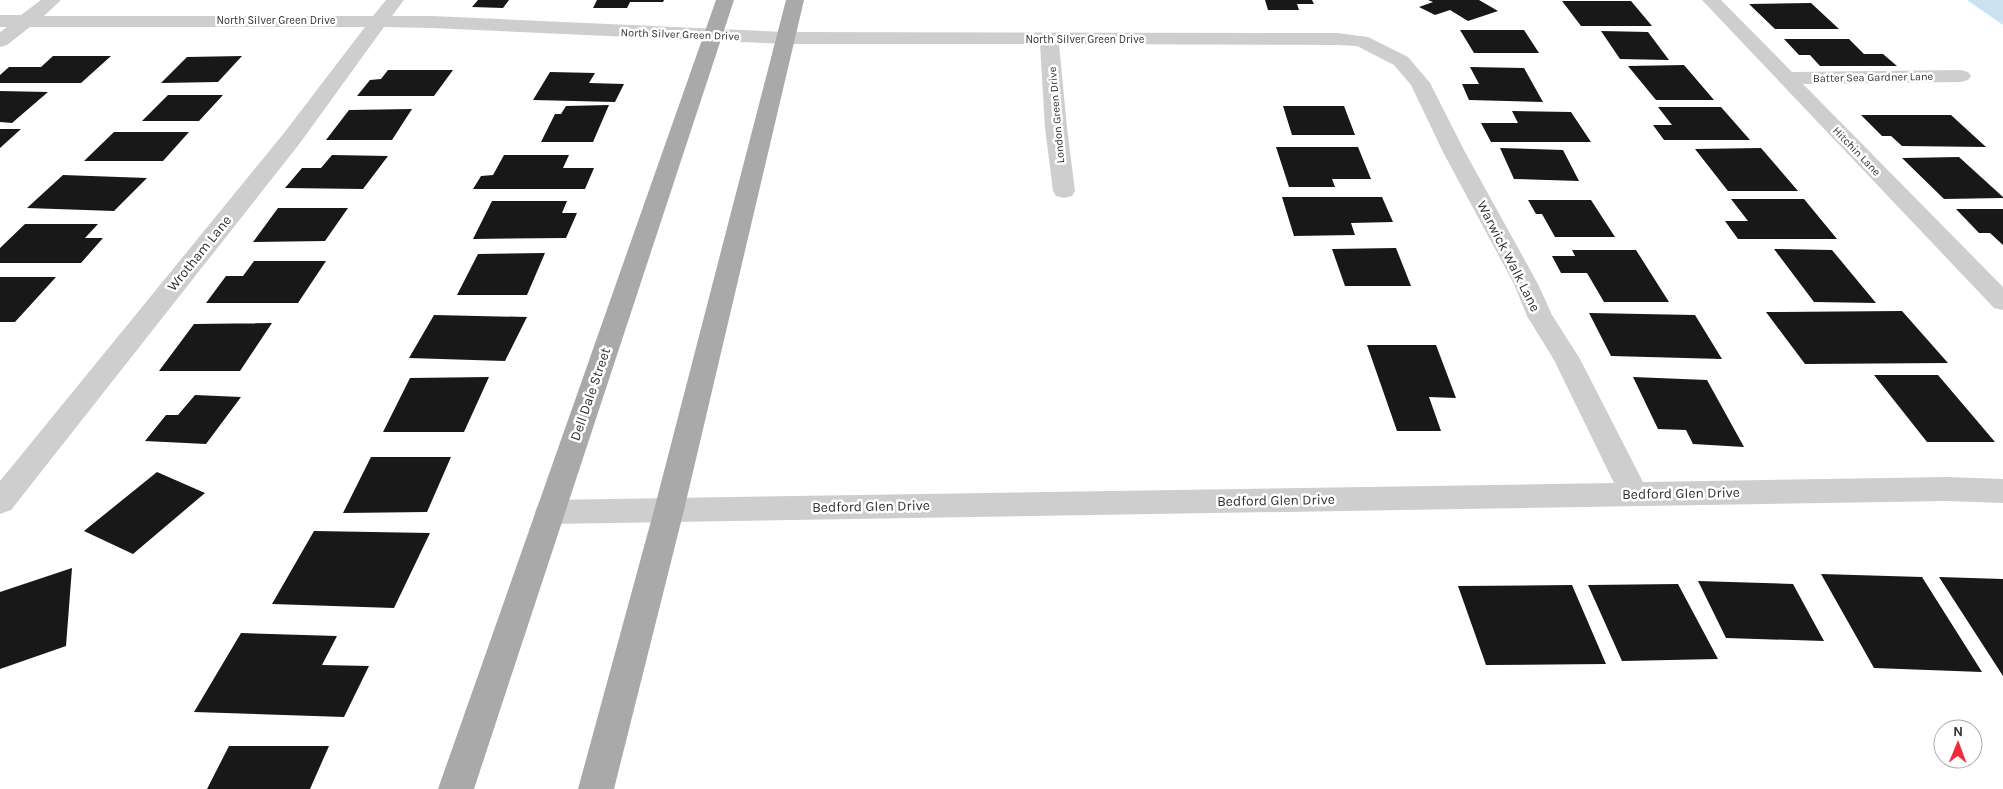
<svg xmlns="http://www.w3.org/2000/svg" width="2003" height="789" viewBox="0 0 2003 789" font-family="Karla,sans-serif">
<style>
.water{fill:#cae1ef}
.building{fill:#181818}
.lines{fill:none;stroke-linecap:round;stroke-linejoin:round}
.minor{fill:#cecece;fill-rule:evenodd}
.major{fill:#a9a9a9;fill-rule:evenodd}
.labels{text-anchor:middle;stroke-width:5;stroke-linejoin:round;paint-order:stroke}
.far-street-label{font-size:11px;fill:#313131;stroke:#fff}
.street-label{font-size:14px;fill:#313131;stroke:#fff}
</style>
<rect width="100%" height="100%" fill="#fff"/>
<path class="water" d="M1967,0H2003V25Z"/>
<path class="building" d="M478,0H509L503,8L472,7Z
M597,0H664L663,2H630L627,8H593Z
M1265,0H1312L1314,4H1297L1299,10H1268Z
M1428,0H1479L1498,11L1468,21L1450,10L1435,15L1419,7L1433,2Z
M1562,1H1631L1652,26H1581Z
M1811,3L1839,29H1775L1749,4Z
M1460,30H1524L1539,53H1474Z
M1601,31L1648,32L1669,60L1620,59Z
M1784,39H1849L1864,54H1883L1897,66H1820L1810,55H1799Z
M53,56H111L81,83H0V75L9,67H41Z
M242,56L218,82L161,83L187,57Z
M1684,65L1714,100H1656L1628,66Z
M1470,67L1524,68L1543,102L1469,100L1462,84H1479Z
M388,70H453L434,96H357L370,80L381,79Z
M550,72L595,73L589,83L624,84L615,102L533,100Z
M0,91L48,92L12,123L0,122Z
M168,95H223L199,121H142Z
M609,105L593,142H541L555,114H561L566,106Z
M1283,106H1344L1355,135H1292Z
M1658,107H1721L1750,140H1664L1653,125H1672Z
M412,109L392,140H326L349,110Z
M1512,111L1571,112L1591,142H1491L1481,123H1518Z
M1861,115H1951L1986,147L1902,146L1891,136H1882Z
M0,129H21L0,148Z
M114,132H189L163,161H84Z
M1276,147H1358L1371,179H1332L1335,187H1289Z
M1500,148L1563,150L1579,181L1514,179Z
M1761,148L1798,191H1728L1695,149Z
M332,155L388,156L363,189L285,188L302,168H321Z
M504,155H569L563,168H594L585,189H473L481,176L493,175Z
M1959,157L2003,197V198L1944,199L1902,158Z
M63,175L147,178L114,211L27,208Z
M1282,197H1382L1393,222L1351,223L1355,235L1294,236Z
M1731,199H1804L1837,239H1738L1725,221H1748Z
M1528,200H1591L1615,237H1555L1542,214H1536Z
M492,201H567L562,213H577L566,238L473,239Z
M278,208H348L325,241L253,242Z
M1956,209H2003V245L1990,233H1979Z
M25,224H98L85,238H103L81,263H0V248Z
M1396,248L1411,286H1345L1332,249Z
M1774,249L1832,250L1876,303L1814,302Z
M1572,250H1636L1669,302H1604L1587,273H1561L1552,256H1575Z
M545,253L527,295H457L478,254Z
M254,261H326L298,303H206L226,276H243Z
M0,277H56L15,322H0Z
M1902,311L1948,363L1805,364L1766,312Z
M1589,313L1695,315L1722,359L1611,356Z
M434,315L527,317L505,361L409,358Z
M272,323L240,371H159L194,324Z
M1367,345H1436L1456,398L1429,397L1441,431H1397Z
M1874,375H1938L1995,442H1927Z
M489,377L464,432H383L410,378Z
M1633,377L1707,380L1744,447L1693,444L1686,430L1658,429Z
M195,395L241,397L206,444L145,441L166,415H178Z
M371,457H451L427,512L343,513Z
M157,472L205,493L133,554L84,531Z
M314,531L430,533L394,608L272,604Z
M72,568L66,646L0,669V592Z
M1821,574L1922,577L1982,672L1874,668Z
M1939,577L2003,579V676Z
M1698,581L1793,584L1824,641L1726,638Z
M1678,584L1718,659L1622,661L1588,585Z
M1572,585L1606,664L1486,665L1458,586Z
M241,633L337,636L322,665L369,666L344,717L194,712Z
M229,746H329L310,789H207Z"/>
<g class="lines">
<path class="minor" d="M41,0H61L44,16H373L386,0H404L392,16H432L785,32L1337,33L1368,37L1408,57L1430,83L1465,152L1538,284L1552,315L1580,359L1643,482L1947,477L2003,479V503L1947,501L550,524L539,521L535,512L539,503L550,500L1614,483L1554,360L1527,316L1514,284L1443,152L1411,85L1394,65L1357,46L1337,45L1059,44L1067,128L1075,191L1072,196L1064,198L1056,196L1053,191L1045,128L1040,44H785L432,28L384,27L300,143L11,510L0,514V481L284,133L365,27H30L7,45L0,47V32L7,27H0V15H21Z
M1702,0H1721L1792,72L1961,70L1968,72L1971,76L1968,80L1961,82L1803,84L2003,287V310L1994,308Z"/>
<path class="major" d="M716,0H734L474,789H438Z
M786,0H804L684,510L614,789H578L654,510Z"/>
</g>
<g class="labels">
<g class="far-street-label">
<text x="276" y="24">North Silver Green Drive</text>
<text transform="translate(680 34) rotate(2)" y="4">North Silver Green Drive</text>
<text x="1085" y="43">North Silver Green Drive</text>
<text transform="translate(1873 77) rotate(-1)" y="4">Batter Sea Gardner Lane</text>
<text transform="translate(1056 115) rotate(-95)" y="4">London Green Drive</text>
<text transform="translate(1857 151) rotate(46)" y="4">Hitchin Lane</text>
</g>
<g class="street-label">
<text transform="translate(199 253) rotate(-51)" y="5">Wrotham Lane</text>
<text transform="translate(1509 256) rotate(63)" y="5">Warwick Walk Lane</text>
<text transform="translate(590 394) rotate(-71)" y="5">Dell Dale Street</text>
<text transform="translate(1681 493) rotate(-1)" y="5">Bedford Glen Drive</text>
<text transform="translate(1276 500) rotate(-1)" y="5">Bedford Glen Drive</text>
<text transform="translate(871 506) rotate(-1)" y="5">Bedford Glen Drive</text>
</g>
</g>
<g transform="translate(1958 744) rotate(1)"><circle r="24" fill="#ffffff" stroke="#adadad"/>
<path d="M0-4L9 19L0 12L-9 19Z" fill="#f32939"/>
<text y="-8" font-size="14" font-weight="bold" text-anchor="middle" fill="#313131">N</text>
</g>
</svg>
